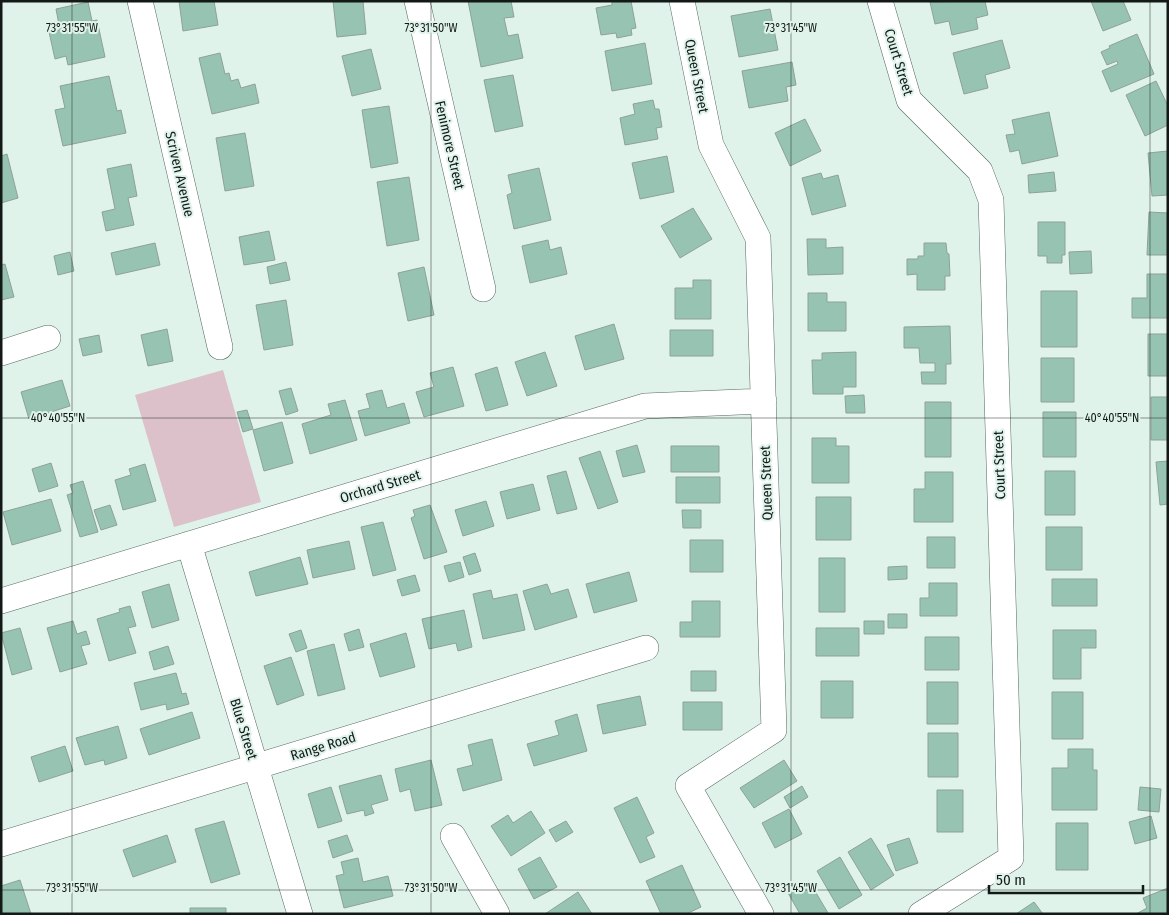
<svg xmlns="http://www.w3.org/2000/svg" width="1169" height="915" viewBox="0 0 1169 915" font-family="'Fira Sans Condensed',sans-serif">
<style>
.green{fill:#dcc1ca}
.building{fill:#97c4b2;stroke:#8ea199}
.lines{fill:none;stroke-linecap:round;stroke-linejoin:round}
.minor-casing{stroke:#566861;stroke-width:26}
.minor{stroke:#fff;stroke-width:25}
.ticks{fill:none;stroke:#121916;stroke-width:1;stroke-opacity:0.45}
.labels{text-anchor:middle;stroke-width:4;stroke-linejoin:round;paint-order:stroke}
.street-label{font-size:14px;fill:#121916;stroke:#dff3ea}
.ticks-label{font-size:12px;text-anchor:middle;fill:#121916;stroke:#dff3ea;stroke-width:4;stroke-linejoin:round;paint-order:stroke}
</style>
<rect width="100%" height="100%" fill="#dff3ea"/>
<path class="green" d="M223,370L261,502L174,527L135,395Z"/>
<path class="building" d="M179,1H214L218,25L183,31Z
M333,1H363L366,34L337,37Z
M468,1H511L514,17L504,18L508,36L518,34L523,58L481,67Z
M612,1H631L636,28L631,29L632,35L617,38L616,33L601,35L596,8L612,5Z
M985,1L988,15L976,18L978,29L952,35L949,21L935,24L930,2Z
M1091,1H1123L1131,20L1103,31Z
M88,2L92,21L97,20L105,57L68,65L66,56L55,59L49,32L60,30L56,9Z
M770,9L778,50L739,57L731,16Z
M1137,34L1154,74L1111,92L1102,71L1118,64L1117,61L1107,65L1101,52L1110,48L1109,46Z
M1002,40L1010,68L985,75L988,88L964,94L953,53Z
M645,43L652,84L612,91L605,51Z
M371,49L381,89L352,96L342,56Z
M220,53L225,74L229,73L231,81L238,79L241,88L255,84L259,103L212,114L199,58Z
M792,62L796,85L786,87L788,101L749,108L742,71Z
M513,75L523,126L495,132L484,80Z
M109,76L117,111L121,110L126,133L63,146L55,110L65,108L60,86Z
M1156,81L1168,106V125L1145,136L1126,95Z
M653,100L655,109H659L662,127L656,128L658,139L625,145L620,118L635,114L633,104Z
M389,106L398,163L371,168L362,110Z
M1049,112L1058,156L1022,164L1019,150L1010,152L1006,135L1015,134L1012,120Z
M805,119L821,151L790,166L775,133Z
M245,133L254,186L225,191L216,138Z
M1168,151V195L1152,196L1148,153Z
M7,154L18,198L1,203V156Z
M667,156L674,192L640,199L632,163Z
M131,164L137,196L128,198L134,225L106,231L102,212L115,209L107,169Z
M539,168L551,220L514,229L507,195L512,193L508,175Z
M1054,172L1056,191L1029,193L1028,175Z
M821,173L823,179L838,175L846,206L812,215L802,178Z
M409,177L419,240L387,246L377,182Z
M693,208L712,239L680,258L661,226Z
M1149,212L1168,213V255H1147Z
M1038,222H1065V255H1062V263H1047V256H1038Z
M269,231L275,260L244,265L239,237Z
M807,239H826V248L843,247V274L808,275Z
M548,240L550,250L561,247L567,274L530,283L522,246Z
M155,243L160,265L116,275L111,253Z
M924,243H946L947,253L949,254L950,276H945V290H917V274L907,275V259H918V256H924Z
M1091,251L1092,273L1070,274L1069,252Z
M70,252L74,271L58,275L54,256Z
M286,262L290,280L270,284L267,267Z
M5,264L14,297L1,300V265Z
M424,267L434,315L408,321L398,273Z
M1147,274H1168V318H1132V298H1147Z
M693,280H711V319H675V288H693Z
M1041,291H1077V347H1041Z
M808,293H827V302H846V331H808Z
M286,300L293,345L264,350L256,305Z
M614,324L624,359L585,370L575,336Z
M950,326L951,364H946V384H922L921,372H935V363H920L919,348H904V327Z
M167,329L173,361L148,366L141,335Z
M670,330H713V356H670Z
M1148,334H1168V376H1148Z
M99,335L102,352L83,356L79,339Z
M545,352L557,386L527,396L515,362Z
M856,352V387H843V394H813L812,360H822V353Z
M1041,358H1074V402H1041Z
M453,367L464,406L424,417L416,392L434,387L430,373Z
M497,367L508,405L486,411L475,374Z
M62,380L70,406L29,419L21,392Z
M291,388L298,411L286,415L279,391Z
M382,390L387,408L404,403L410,423L365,436L358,411L370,408L366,394Z
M864,395L865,413H846L845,396Z
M1151,397H1168V440H1151Z
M345,400L357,440L310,454L302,424L331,415L328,404Z
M925,402H951V457H925Z
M247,410L253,429L243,432L237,412Z
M1043,412H1076V457H1043Z
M282,422L293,463L264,471L253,430Z
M812,438H836V446H849V483H812Z
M637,445L645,472L623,477L616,451Z
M671,446H719V472H671Z
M600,451L618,502L598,509L579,458Z
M1168,461V504L1160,505L1156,462Z
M51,463L58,486L39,492L32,469Z
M145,464L156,501L123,510L115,480L131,475L129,469Z
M566,471L577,509L557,514L547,476Z
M1045,471H1075V515H1045Z
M925,472H953V522H914V489H925Z
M676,477H720V503H676Z
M83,481L98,532L80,537L67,495L73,493L70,485Z
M533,484L540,510L507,519L500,492Z
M816,497H851V540H816Z
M51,499L61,531L12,545L3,512Z
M486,501L494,526L463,536L455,510Z
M110,505L117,525L101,530L94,510Z
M430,505L447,552L424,559L411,518L415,516L413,510Z
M682,510H701V528H683Z
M383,522L396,570L373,576L361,527Z
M1046,527H1082V570H1046Z
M927,537H955V568H927Z
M690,540H723V572H690Z
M349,541L355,569L313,578L307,550Z
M475,553L481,571L469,575L463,557Z
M300,557L308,584L256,596L249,572Z
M819,558H845V612H819Z
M460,562L464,577L449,582L444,566Z
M907,566V579L888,580V567Z
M629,572L637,601L594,613L586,584Z
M415,575L420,591L402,596L397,580Z
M1052,579H1097V606H1052Z
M929,583H957V616H920V598H929Z
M169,584L179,620L152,628L142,592Z
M547,584L551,594L568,589L577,617L535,630L523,591Z
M491,590L493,599L517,594L525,630L483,639L473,594Z
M692,601H720V637H680V622H692Z
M130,606L136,626L128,628L136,653L109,661L97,619L120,612L119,609Z
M464,610L472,647L458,651L456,643L429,649L422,619Z
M888,614H907V628H888Z
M73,621L77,634L86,631L90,644L81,646L87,664L60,672L47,628Z
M864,621H884V634H864Z
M20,628L32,669L12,675L1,633Z
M816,628H859V656H816Z
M359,629L364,647L349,651L344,634Z
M301,630L307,648L296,652L289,634Z
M1053,630H1096V648H1081V679H1053Z
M406,633L415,667L380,677L370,644Z
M925,637H959V670H925Z
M334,644L345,689L318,696L307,651Z
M168,646L174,664L154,670L149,652Z
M291,657L304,695L277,705L264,666Z
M691,671H716V691H691Z
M176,673L182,694L186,693L189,704L167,710L166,704L141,710L134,683Z
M821,681H853V718H821Z
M927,682H958V724H927Z
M1052,692H1083V739H1052Z
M640,696L646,725L603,734L597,705Z
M683,702H722V730H683Z
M192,712L200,738L149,755L140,729Z
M577,714L587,751L534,766L527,744L559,735L555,721Z
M118,726L127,758L105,765L104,760L85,765L76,738Z
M928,733H958V777H928Z
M492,739L502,780L463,791L457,769L473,765L468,745Z
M65,746L73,771L39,782L31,757Z
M1068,749H1093V770H1097V810H1052V768H1068Z
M431,760L442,805L415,811L410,789L400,792L395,769Z
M784,760L797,781L754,808L740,788Z
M381,775L388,800L371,805L374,813L365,816L364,810L347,814L339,786Z
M802,786L808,797L790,808L784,797Z
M331,787L342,821L318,828L308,794Z
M1140,787L1161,789L1159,812L1138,810Z
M937,790H963V832H937Z
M637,797L654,833L646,837L655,857L640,863L614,808Z
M789,809L802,834L775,848L762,823Z
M531,811L545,833L511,856L491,826L508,815L513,823Z
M1151,816L1157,838L1135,844L1129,822Z
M224,821L240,874L211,883L195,829Z
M566,821L573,832L556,842L549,830Z
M1056,823H1088V870H1056Z
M167,835L176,862L133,877L123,850Z
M347,835L353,851L333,858L328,841Z
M871,838L894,875L871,890L848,852Z
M909,838L918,863L896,871L887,845Z
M540,857L557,887L534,899L518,869Z
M840,857L862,895L839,909L817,871Z
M358,858L363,882L388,876L393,896L344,908L336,876L344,874L341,862Z
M682,865L701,907L686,914H661L646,881Z
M20,880L31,914H1V886Z
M809,881L828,913L826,914H800L788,893Z
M1168,888V914H1136L1147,908L1143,898Z
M578,892L592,914H545Z
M1034,902L1043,914H1016Z
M190,908H226V914H190Z"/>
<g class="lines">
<defs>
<path id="minor" d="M140,1L220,347
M417,1L483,289
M682,1L711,145L758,238L774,730L688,786L761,914
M880,1L909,100L980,171L991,200L1011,858L921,914
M1,353L48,338
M189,544L300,914
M1,601L645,406L764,401
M453,836L497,914
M1,844L646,648"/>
</defs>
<use href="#minor" class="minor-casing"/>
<use href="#minor" class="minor"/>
</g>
<path class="ticks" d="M72,1V914M431,1V914M791,1V914M1150,1V914M1,418H1168M1,890H1168"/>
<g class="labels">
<g class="street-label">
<text transform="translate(899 62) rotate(73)" y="5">Court Street</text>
<text transform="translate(697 76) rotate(79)" y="5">Queen Street</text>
<text transform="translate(450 145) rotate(77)" y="5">Fenimore Street</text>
<text transform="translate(180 174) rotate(77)" y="5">Scriven Avenue</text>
<text transform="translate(999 465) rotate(-92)" y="5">Court Street</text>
<text transform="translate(766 483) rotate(-92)" y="5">Queen Street</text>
<text transform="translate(380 486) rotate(-17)" y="5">Orchard Street</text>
<text transform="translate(244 729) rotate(73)" y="5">Blue Street</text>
<text transform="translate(323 746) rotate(-17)" y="5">Range Road</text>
</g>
</g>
<g class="ticks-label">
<text x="72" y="32">73°31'55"W</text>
<text x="431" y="32">73°31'50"W</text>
<text x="791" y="32">73°31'45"W</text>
<text x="58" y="422">40°40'55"N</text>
<text x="1112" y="422">40°40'55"N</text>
<text x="72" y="892">73°31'55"W</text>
<text x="431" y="892">73°31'50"W</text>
<text x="791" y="892">73°31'45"W</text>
</g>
<rect width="1169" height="915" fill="none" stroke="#121916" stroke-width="5"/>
<path d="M989 885v8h154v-8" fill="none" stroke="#121916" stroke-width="2.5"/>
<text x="996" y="885" font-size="15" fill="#121916" stroke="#dff3ea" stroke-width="4" paint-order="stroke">50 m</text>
</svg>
